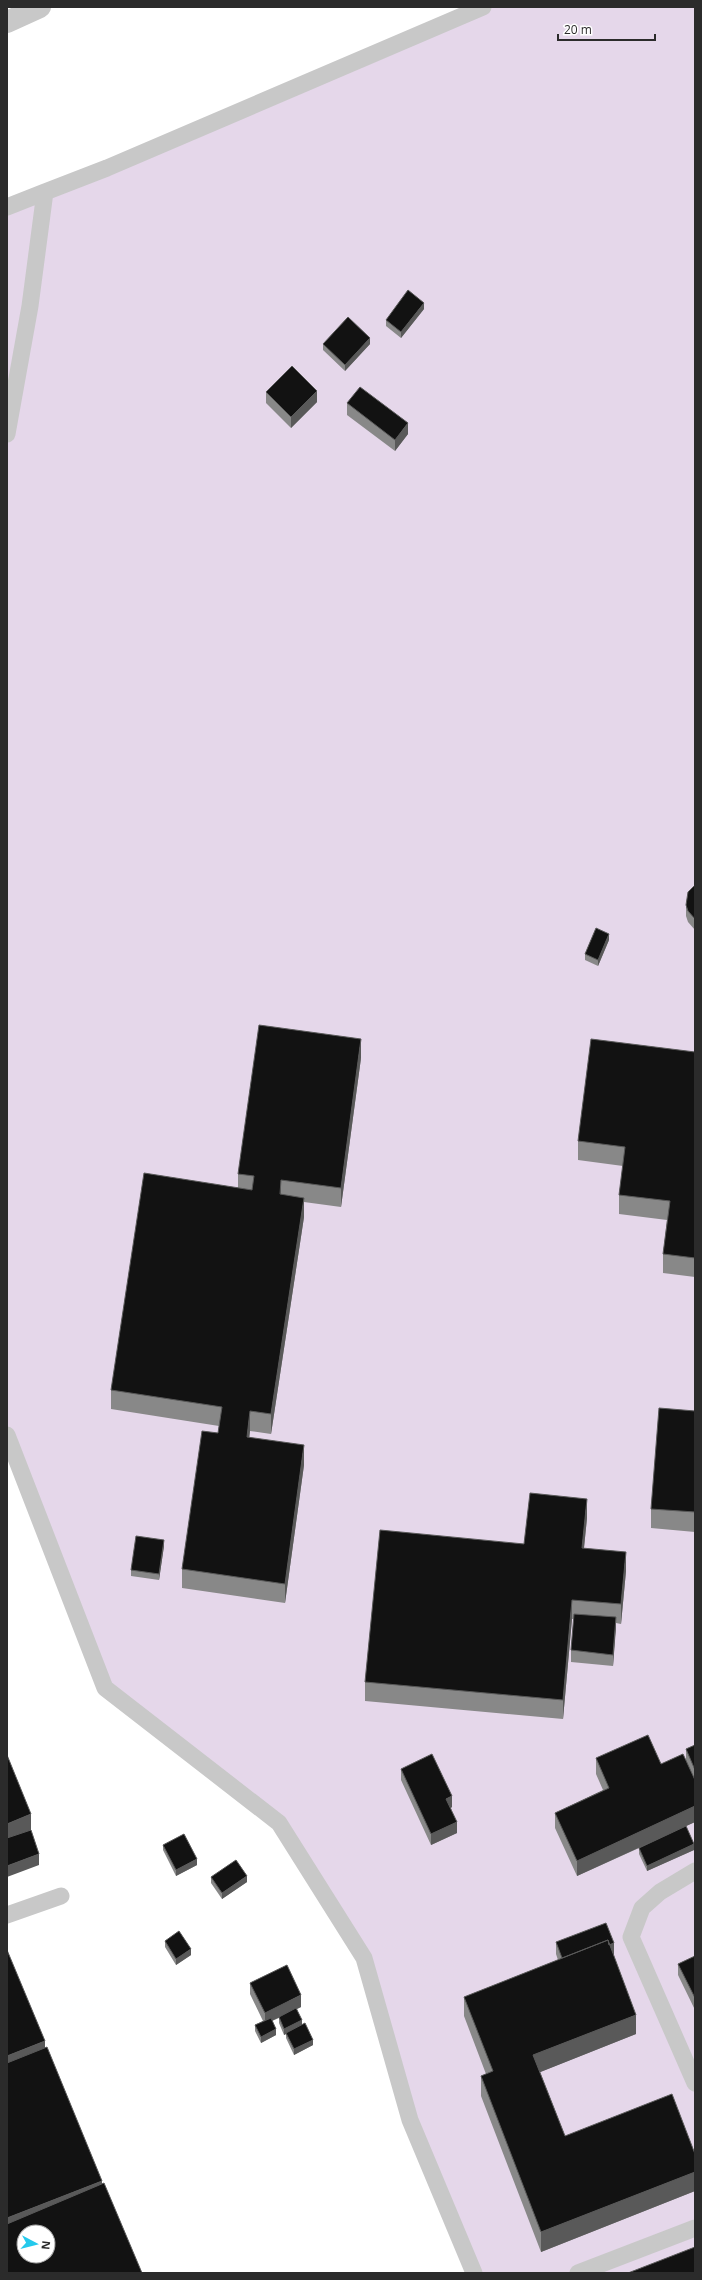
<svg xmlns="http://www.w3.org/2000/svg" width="702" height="2280" viewBox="0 0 702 2280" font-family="'Open Sans',sans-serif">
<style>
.green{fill:#e5d7ea}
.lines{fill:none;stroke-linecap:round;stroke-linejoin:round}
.lane{stroke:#c8c8c8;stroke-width:17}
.street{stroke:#c8c8c8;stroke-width:22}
.wall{fill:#888}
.shaded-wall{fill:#595959}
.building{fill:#121212;stroke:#595959;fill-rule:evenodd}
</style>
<rect width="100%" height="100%" fill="#fff"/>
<path class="green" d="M474,7H695V2273H474L410,2120L364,1958L279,1823L105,1688L7,1435V205Z"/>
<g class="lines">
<path class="lane" d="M7,207L45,192
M7,434L30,306L45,192L107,168L483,7
M7,1435L105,1688L279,1823L364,1958L410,2120L474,2273
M695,1871L660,1892L642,1908L631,1937L695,2083
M7,1915L61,1896
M578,2273L695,2228"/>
<path class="street" d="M7,22L40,7"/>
</g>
<path class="wall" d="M424,309L401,338L386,326V320Z
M323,344H370L345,371L323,350Z
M266,392L317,402L291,428L266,403Z
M347,403L408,434L395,451L347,415Z
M695,885V930L688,922L686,916V905Z
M609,940L598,966L585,960V954Z
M695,1052V1277L663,1273V1254L667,1220L619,1214V1195L623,1166L578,1160V1141Z
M361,1058L341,1207L304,1202V1217L271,1434L250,1431L249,1438L304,1465L285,1603L182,1588V1569L218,1433L219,1426L111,1409V1390L238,1187V1174Z
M695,1411V1532L651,1528V1509Z
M587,1518L584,1548L626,1571L621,1624L616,1623L613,1666L571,1662V1650L574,1619H572L563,1719L365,1701V1682L524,1544Z
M164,1546L159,1580L131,1576V1570Z
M695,1745V1822L686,1826L694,1850L647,1871L639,1854V1848L577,1876L555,1828V1813L603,1790L596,1774V1758L661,1764L686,1760V1749Z
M401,1769L452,1807L451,1808L457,1833L431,1845L401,1780Z
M163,1845L197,1865L176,1876L163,1850Z
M211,1877L247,1882L222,1899L211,1883Z
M165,1941L191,1955L176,1965L165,1947Z
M556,1942L614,1954L613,1955L636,2034L540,2072L565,2136L695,2154V2191L541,2252L481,2096V2076L486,2074L464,2016V1997L558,1960L556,1954Z
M695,1956V2010L678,1975V1964Z
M250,1983L301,2007L297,2009L302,2024L313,2045L294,2055L286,2038V2034L284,2035L279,2023V2018L272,2021L276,2035L261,2043L255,2031V2025L263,2021L250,1994Z"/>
<path class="shaded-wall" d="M424,303V309L401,338V332Z
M370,338V344L345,371V365Z
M317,391V402L291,428V417Z
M408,423V434L395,451V440Z
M609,934V940L598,966V960Z
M361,1039V1058L341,1207V1188Z
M281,1180V1199L280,1194Z
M304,1198V1217L271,1434V1414Z
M250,1411V1431L247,1456V1437Z
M304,1445V1465L285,1603V1584Z
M587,1499V1518L582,1567V1548Z
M164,1540V1546L159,1580V1574Z
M626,1552V1571L621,1624V1604Z
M572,1600V1619L563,1719V1700Z
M616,1617V1628L613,1666V1655Z
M452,1796V1807L446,1810V1799Z
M695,1806V1822L577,1876V1861Z
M31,1814V1834L7,1843V1824Z
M457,1822V1833L431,1845V1834Z
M694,1844V1850L647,1871V1866Z
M39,1854V1865L7,1877V1866Z
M197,1859V1865L176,1876V1870Z
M247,1876V1882L222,1899V1893Z
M614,1943V1954L564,1975V1963Z
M191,1949V1955L176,1965V1959Z
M301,1995V2007L265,2024V2013Z
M636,2015V2034L533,2075V2055Z
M302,2020V2026L284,2035V2029Z
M276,2029V2035L261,2043V2037Z
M313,2040V2045L294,2055V2049Z
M45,2041V2060L7,2076V2056Z
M695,2172V2191L541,2252V2232Z
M102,2181V2200L7,2237V2218Z"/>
<path class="building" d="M408,290L424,303L401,332L386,320Z
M348,317L370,338L345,365L323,344Z
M292,366L317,391L291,417L266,392Z
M360,387L408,423L395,440L347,403Z
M695,885V919L688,911L686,905L688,892Z
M596,928L609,934L598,960L585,954Z
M259,1025L361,1039L341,1188L281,1180L280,1194L304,1198L271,1414L250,1411L247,1437L304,1445L285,1584L182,1569L202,1431L218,1433L222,1407L111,1390L144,1173L252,1190L254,1176L238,1174Z
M591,1039L695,1052V1258L663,1254L670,1201L619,1195L625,1147L578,1141Z
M659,1408L695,1411V1512L651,1509Z
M530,1493L587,1499L582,1548L626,1552L621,1604L572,1600L563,1700L365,1682L380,1530L524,1544Z
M136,1536L164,1540L159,1574L131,1570Z
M574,1614L616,1617L613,1655L571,1650Z
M648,1735L661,1764L683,1754L695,1780V1806L577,1861L555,1813L609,1788L596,1758Z
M695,1745V1770L686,1749Z
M432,1754L452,1796L446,1799L457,1822L431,1834L401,1769Z
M7,1755L31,1814L7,1824Z
M686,1826L694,1844L647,1866L639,1848Z
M31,1830L39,1854L7,1866V1838Z
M184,1834L197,1859L176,1870L163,1845Z
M236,1860L247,1876L222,1893L211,1877Z
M606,1923L614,1943L609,1945L608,1940L562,1958L556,1942Z
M179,1931L191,1949L176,1959L165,1941Z
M608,1940L636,2015L533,2055L565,2136L672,2094L695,2154V2172L541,2232L481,2076L493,2071L464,1997Z
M7,1950L45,2041L7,2056Z
M695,1956V1998L678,1964Z
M287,1965L301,1995L265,2013L250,1983Z
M296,2008L302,2020L284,2029L279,2017Z
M271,2018L276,2029L261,2037L255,2025Z
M305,2023L313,2040L294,2049L286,2033Z
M47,2047L102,2181L7,2218V2063Z
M104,2183L142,2273H7V2224ZM24,2232H48V2256H24Z
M695,2247V2273H628Z"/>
<rect width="702" height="2280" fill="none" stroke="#2b2b2b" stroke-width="16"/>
<g transform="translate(36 2244) rotate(97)"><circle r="19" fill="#ffffff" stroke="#aaaaaa"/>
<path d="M0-3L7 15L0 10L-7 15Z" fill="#24c9ec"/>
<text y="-6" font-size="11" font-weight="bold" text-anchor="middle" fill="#2b2b2b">N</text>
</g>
<path d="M558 34v6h97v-6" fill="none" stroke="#2b2b2b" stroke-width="2"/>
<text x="564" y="34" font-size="12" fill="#2b2b2b" stroke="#ffffff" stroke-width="3" paint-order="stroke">20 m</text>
</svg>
